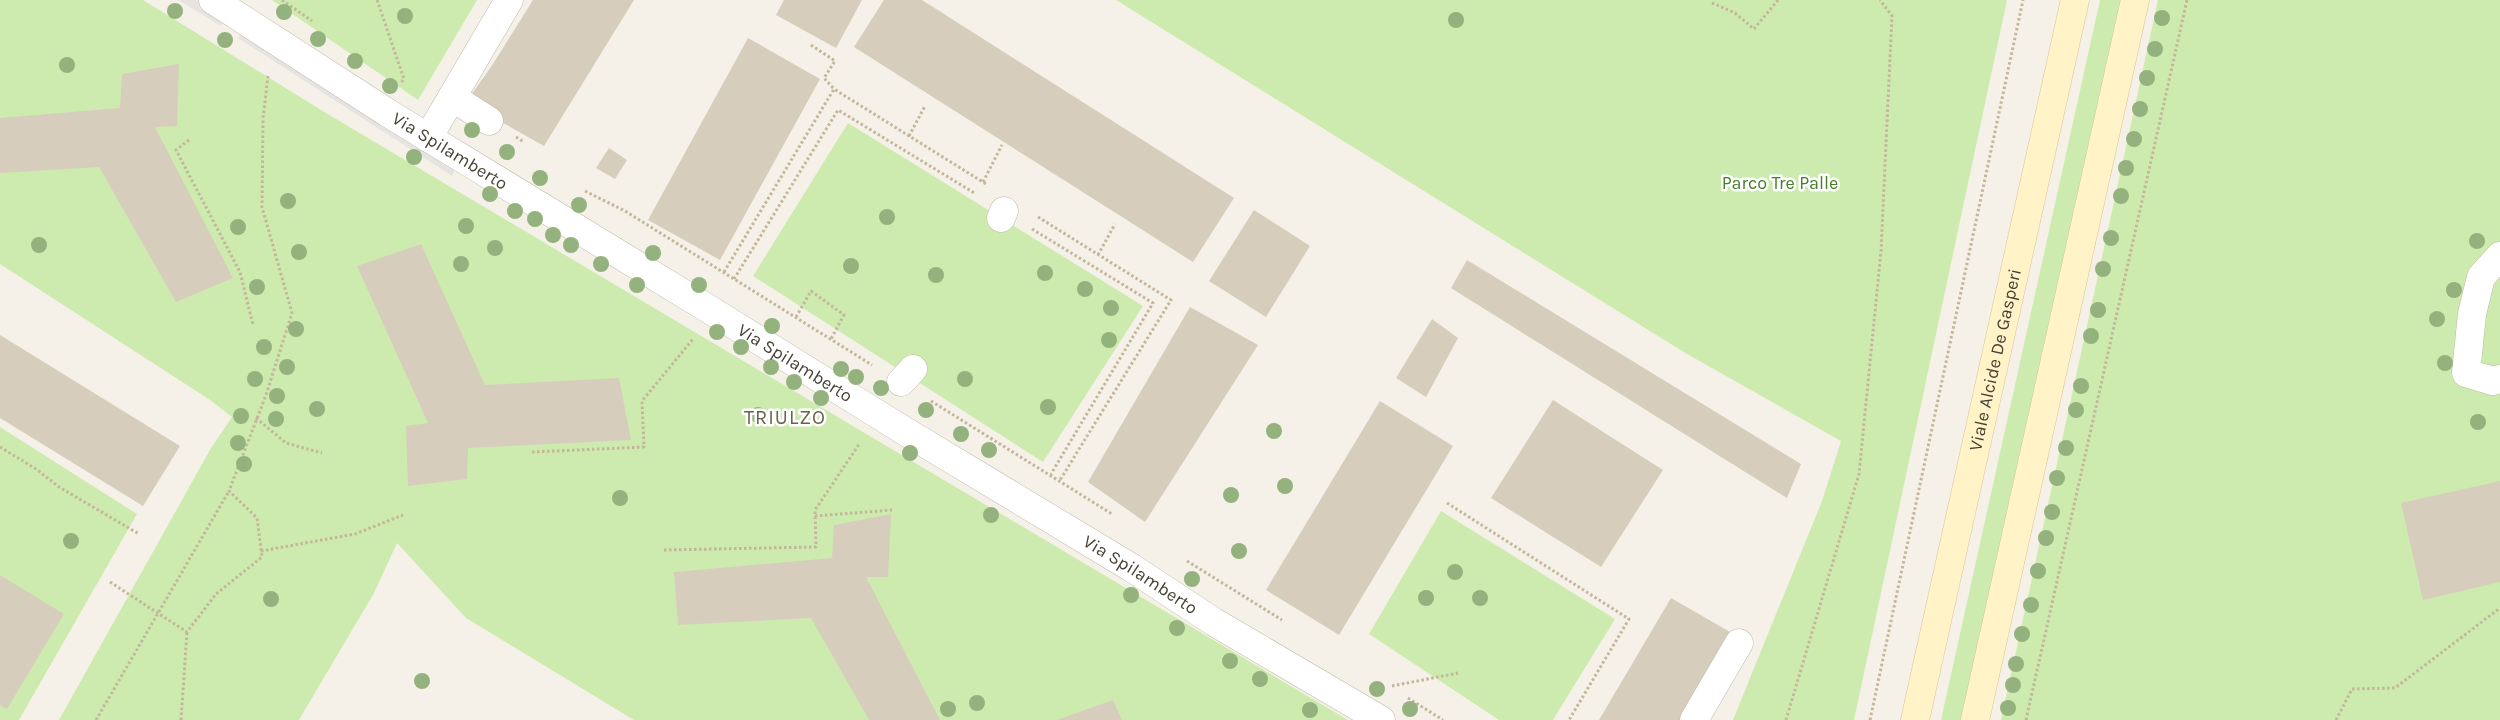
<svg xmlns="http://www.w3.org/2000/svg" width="2500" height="720" viewBox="0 0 2500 720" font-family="Karla,sans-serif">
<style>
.green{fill:#ceebaf}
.parking{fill:#e6e3e0}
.building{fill:#d7cdbc}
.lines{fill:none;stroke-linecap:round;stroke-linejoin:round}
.street-casing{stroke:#c1b9aa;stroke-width:29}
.secondary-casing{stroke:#d7c695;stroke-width:29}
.path{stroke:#c3b69a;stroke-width:3;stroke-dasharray:2.5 2.5;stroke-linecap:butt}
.street{stroke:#fff;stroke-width:28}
.secondary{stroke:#fff3c7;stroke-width:28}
.tree{fill:#94b27d}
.labels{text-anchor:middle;stroke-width:5;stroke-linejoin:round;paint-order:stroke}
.street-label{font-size:18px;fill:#484236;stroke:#fff}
.park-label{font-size:18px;fill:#457e26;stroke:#fff}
.quarter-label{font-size:20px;letter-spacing:1px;fill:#6c604d;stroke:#fff}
</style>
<rect width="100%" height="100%" fill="#f5f1e8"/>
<path class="green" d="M0,0H143L326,113L1348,720H634L466,618L397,543L374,593L299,720H59L211,448L232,417L210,400L0,264Z
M272,0H477L418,100Z
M1116,0H2007L1854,720H1733L1822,501L1841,441L1687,354Z
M2100,0H2121L1965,720H1941Z
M2158,0H2500V720H2001Z
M848,123L1143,306L1043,462L753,276Z
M0,427L137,514L19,720H0Z
M1441,511L1615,619L1553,720H1499L1369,634Z"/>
<path class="parking" d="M178,0H196L224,18L221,26Z
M245,30L457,164L452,176L238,38Z"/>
<path class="building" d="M533,0H634L544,146L466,102L491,67Z
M784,0H862L836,48L776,15Z
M884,0H922L1234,198L1193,262L854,47Z
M748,38L820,79L720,260L648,220Z
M179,64L177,126L155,127L233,278L176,302L99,167L0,173V118L120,108L122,74Z
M609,148L627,160L615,179L596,168Z
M1254,210L1310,246L1266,317L1209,281Z
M421,244L485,385L619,378L631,440L468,448L467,479L408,486L406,426L428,423L357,266Z
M1467,260L1801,464L1787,498L1451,288Z
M1190,307L1258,345L1145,522L1088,482Z
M1432,319L1458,338L1426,397L1396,378Z
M0,335L180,446L143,506L0,418Z
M1553,400L1663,470L1601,567L1491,498Z
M1380,401L1453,446L1339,635L1266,590Z
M2500,481V582L2423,600L2401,503Z
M891,514L888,577H866L940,720H869L811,618L678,625L674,572L832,558L834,525Z
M0,575L64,614L7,709L0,705Z
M1671,598L1737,636L1687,720H1599Z
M1113,700L1122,720H1057Z"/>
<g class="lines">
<defs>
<g id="street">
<path id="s1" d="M213,0L388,113L707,308L903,430L1132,568L1214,622L1381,720"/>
<path d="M452,97L489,121"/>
<path d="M428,138L509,0"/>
<path d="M1001,218L1004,211"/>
<path d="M2500,256L2481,277L2472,314L2466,373L2493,381L2500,379"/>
<path d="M901,382L913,369"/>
<path d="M1694,720L1739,643"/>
</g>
<g id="secondary">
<path id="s2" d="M1915,720L2075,0"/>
<path d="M1975,720L2135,0"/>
</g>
</defs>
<use href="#street" class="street-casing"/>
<use href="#secondary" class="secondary-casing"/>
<path class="path" d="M282,0L312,21
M377,0L404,79L401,83
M1712,3L1735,13L1754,29L1778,0
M811,45L835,61L824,78L834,89
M909,136L925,106
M516,137L524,142
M189,140L176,150L240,272L253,325
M983,182L1002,145
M585,191L625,211L872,365
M1038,217L1171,300L1060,480
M1032,229L1153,303L1051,474
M1098,255L1115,224
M724,272L834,89L986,184
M734,279L838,110L976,194
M796,317L811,291L844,315L831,339
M931,401L1112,514
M256,418L286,443L322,453
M0,447L36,469L59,487L139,534
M532,452L644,447L642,401L693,339
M1447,503L1629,619L1569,720
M815,516L892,510
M664,550L816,547L815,510L860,443
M261,551L355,534L403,515
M1187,561L1282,620
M110,582L187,632L216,594L262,557L257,518L229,491L266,395L292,313L262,207L263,119L268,76
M1392,686L1458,673
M1408,698L1443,720
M96,720L229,491
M181,720L187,632
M1786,720L1859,474L1881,251L1892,16L1880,0
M1870,720L2023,0
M2026,720L2187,0
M2336,720L2352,689L2395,688L2500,608"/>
<use href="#street" class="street"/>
<use href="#secondary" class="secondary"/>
</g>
<g class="tree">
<circle cx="175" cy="11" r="8"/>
<circle cx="284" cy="12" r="8"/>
<circle cx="405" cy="16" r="8"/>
<circle cx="2162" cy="18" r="8"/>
<circle cx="1456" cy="20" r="8"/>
<circle cx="318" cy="39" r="8"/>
<circle cx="225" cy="40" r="8"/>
<circle cx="2155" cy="49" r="8"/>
<circle cx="355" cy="61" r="8"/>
<circle cx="67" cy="65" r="8"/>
<circle cx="2147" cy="78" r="8"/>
<circle cx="390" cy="86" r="8"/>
<circle cx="2140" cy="109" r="8"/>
<circle cx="472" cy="130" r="8"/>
<circle cx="2134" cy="139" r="8"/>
<circle cx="507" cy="152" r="8"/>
<circle cx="414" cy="157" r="8"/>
<circle cx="2126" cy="168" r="8"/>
<circle cx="540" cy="178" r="8"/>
<circle cx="490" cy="194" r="8"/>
<circle cx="2121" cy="196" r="8"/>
<circle cx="288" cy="201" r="8"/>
<circle cx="579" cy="205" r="8"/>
<circle cx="515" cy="211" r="8"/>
<circle cx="887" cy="217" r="8"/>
<circle cx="535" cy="219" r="8"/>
<circle cx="466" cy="226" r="8"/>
<circle cx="238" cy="227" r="8"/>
<circle cx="553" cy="235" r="8"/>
<circle cx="2111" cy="238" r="8"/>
<circle cx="2477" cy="241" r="8"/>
<circle cx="39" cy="245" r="8"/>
<circle cx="571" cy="245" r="8"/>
<circle cx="495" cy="248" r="8"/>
<circle cx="299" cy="252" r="8"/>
<circle cx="653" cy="253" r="8"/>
<circle cx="461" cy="264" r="8"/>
<circle cx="601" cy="264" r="8"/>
<circle cx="851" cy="266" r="8"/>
<circle cx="2103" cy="269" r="8"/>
<circle cx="1045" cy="273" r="8"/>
<circle cx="936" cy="275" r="8"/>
<circle cx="637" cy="285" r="8"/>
<circle cx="699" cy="285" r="8"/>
<circle cx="257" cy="287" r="8"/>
<circle cx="1085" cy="289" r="8"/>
<circle cx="2454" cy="290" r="8"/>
<circle cx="1111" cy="308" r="8"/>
<circle cx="2098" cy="310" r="8"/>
<circle cx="2437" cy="319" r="8"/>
<circle cx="772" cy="326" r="8"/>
<circle cx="296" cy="329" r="8"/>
<circle cx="717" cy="332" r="8"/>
<circle cx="2091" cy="336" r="8"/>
<circle cx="1109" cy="340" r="8"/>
<circle cx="264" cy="347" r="8"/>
<circle cx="741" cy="347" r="8"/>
<circle cx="2445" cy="363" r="8"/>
<circle cx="287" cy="367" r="8"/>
<circle cx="771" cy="367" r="8"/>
<circle cx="841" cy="369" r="8"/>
<circle cx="856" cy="377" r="8"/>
<circle cx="255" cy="379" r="8"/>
<circle cx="965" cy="379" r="8"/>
<circle cx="794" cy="382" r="8"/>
<circle cx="2081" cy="386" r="8"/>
<circle cx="881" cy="388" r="8"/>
<circle cx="277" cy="396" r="8"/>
<circle cx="821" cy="398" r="8"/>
<circle cx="1048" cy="407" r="8"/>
<circle cx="317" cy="409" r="8"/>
<circle cx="926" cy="410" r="8"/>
<circle cx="2076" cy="410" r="8"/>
<circle cx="758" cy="415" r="8"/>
<circle cx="241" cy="416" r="8"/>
<circle cx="276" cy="419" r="8"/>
<circle cx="2478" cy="422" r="8"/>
<circle cx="1274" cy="431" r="8"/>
<circle cx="961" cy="434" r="8"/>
<circle cx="238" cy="443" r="8"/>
<circle cx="2066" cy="448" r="8"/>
<circle cx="989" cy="450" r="8"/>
<circle cx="910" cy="453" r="8"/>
<circle cx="244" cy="464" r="8"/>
<circle cx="2057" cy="478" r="8"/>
<circle cx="1285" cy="486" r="8"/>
<circle cx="1231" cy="495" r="8"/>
<circle cx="620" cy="498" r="8"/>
<circle cx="2052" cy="512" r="8"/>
<circle cx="991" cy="515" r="8"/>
<circle cx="2046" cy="538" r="8"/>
<circle cx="71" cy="541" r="8"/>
<circle cx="1239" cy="551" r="8"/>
<circle cx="2038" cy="571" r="8"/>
<circle cx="1455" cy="572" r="8"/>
<circle cx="1192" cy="579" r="8"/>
<circle cx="1131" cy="595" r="8"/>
<circle cx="1426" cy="598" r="8"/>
<circle cx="1480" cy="598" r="8"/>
<circle cx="271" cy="599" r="8"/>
<circle cx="2031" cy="605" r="8"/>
<circle cx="1177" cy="628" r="8"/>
<circle cx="2022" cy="634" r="8"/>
<circle cx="1230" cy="661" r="8"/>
<circle cx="2016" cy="664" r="8"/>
<circle cx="1260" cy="679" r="8"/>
<circle cx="422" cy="681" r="8"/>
<circle cx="2013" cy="685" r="8"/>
<circle cx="1377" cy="689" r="8"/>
<circle cx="977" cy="703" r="8"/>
<circle cx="2008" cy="708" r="8"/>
<circle cx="948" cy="709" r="8"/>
<circle cx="1410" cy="709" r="8"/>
<circle cx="1310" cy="710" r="8"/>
</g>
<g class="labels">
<g class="street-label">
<text dy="6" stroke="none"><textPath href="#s1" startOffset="281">Via Spilamberto</textPath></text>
<text dy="6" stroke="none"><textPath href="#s2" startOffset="369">Viale Alcide De Gasperi</textPath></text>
<text dy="6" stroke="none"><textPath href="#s1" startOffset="686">Via Spilamberto</textPath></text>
<text dy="6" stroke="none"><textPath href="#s1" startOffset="1091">Via Spilamberto</textPath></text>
</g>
<g class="park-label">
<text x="1780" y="189">Parco Tre Palle</text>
</g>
<g class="quarter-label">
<text x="785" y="424">TRIULZO</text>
</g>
</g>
</svg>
